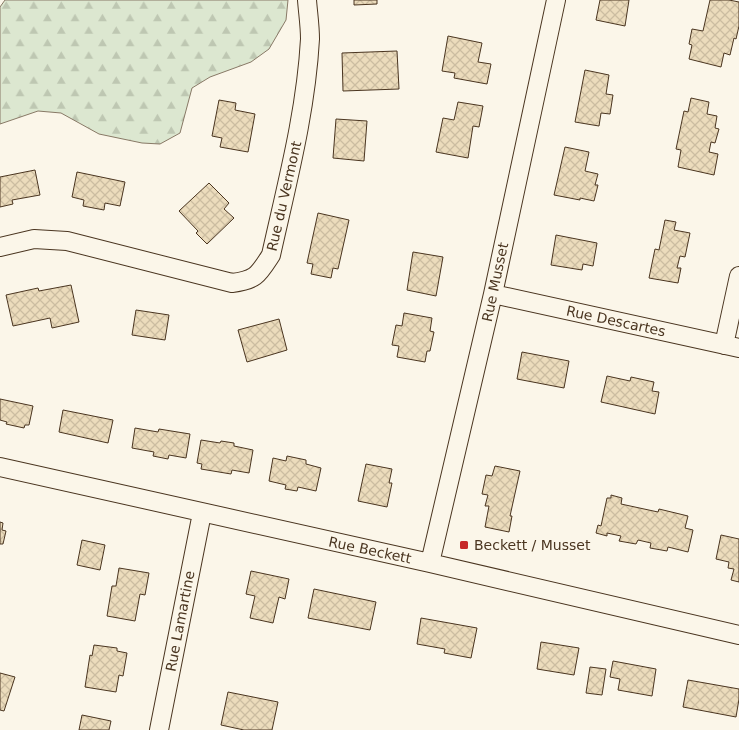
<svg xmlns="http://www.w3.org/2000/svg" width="739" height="730" viewBox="0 0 739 730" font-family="'DejaVu Sans',sans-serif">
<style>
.forest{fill:url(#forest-firs);stroke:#887966}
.building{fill:url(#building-cross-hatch);stroke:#4a3520}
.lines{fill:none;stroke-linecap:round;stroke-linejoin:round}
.minor-casing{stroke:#4a3520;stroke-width:20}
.minor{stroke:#fbf6e9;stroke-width:18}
.poi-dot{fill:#c62828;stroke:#fbf6e9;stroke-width:2}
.labels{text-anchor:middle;stroke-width:4;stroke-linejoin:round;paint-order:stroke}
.street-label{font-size:14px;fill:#4a3520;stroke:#fbf6e9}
.poi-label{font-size:14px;fill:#4a3520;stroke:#fbf6e9;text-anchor:start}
</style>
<defs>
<pattern id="forest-firs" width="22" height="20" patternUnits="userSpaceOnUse" patternTransform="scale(1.25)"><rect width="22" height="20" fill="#dce7d0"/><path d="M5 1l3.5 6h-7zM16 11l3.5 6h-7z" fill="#bec7b2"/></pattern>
<pattern id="building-cross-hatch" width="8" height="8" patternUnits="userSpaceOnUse" patternTransform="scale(1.25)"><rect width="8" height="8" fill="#ecdcbc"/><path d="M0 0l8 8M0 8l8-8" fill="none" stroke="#ccbda1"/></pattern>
</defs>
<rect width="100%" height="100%" fill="#fbf6e9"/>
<path class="forest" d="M5,0H288L286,20L269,49L251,62L210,77L192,88L180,133L160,144L142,143L99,134L61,113L38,111L0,124V7Z"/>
<path class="building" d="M354,0H377V4L354,5Z
M600,0H629L625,26L596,20Z
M710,0H729L739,2V26L736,39L734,38L730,55L724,53L721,67L689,59L692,45L689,44L692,29L703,31Z
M448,36L482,43L478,62L491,64L487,84L454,78L455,73L442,71Z
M397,51L399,89L343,91L342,53Z
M585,70L609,75L606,94L613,95L610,114L601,113L599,126L575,122Z
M691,98L709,102L707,114L717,116L715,128L719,129L715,143L711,142L709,152L718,154L714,175L678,167L681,150L676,149L684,111L688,112Z
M219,100L236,103L235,110L255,114L248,152L220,147L222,138L212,136Z
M458,102L483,106L479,127L473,126L468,158L436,152L443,118L454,120Z
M336,119L367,121L364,161L333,158Z
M565,147L589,152L585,171L598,174L595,185H598L594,201L580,198V200L554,195Z
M35,170L40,195L12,200L13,204L0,207V177Z
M77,172L125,182L120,206L105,203L104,210L83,206L84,200L72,197Z
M209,183L229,203L224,209L234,218L207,244L196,233L198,231L179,211Z
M318,213L349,220L338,269L333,268L331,278L311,274L313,264L307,263Z
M665,220L676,222L674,230L690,233L685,257L680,256L677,268H681L678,283L649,278L655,249L659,250Z
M556,235L597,243L593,266L583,264L582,270L551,265Z
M413,252L443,257L436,296L407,290Z
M71,285L79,322L52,328L50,318L13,326L6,295L38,288L39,291Z
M136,310L169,315L165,340L132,335Z
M404,313L432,318L430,331L434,332L430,351H427L425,362L397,357L399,346L392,345L396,325L402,326Z
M279,319L287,350L247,362L238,330Z
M522,352L569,361L564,388L517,379Z
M607,376L630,381L631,377L654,382L652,391L659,392L655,414L601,402Z
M0,399L33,406L29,425H25L24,428L6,424L7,422L0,420Z
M63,410L113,420L108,443L59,432Z
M135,428L158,432L159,429L190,434L186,458L169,455L168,459L153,456L154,452L132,448Z
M201,440L220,443L221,441L234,443V446L253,450L249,473L232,470L231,474L201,469L202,464L197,463Z
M287,456L306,460V464L321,468L316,491L298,487L297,491L285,489L286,485L269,481L273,458L286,461Z
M366,464L392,469L389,483H392L387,507L358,501Z
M495,466L520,471L510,516H512L509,532L485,527L489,506H485L488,495L482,494L486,475L492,476Z
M611,495L622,498L621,504L658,512L659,509L688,516L685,528L693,530L688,552L668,547L667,551L650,548L651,543L638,540L636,544L619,541L621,536L607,533V536L596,533L598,525L601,526L607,498H611Z
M0,522L3,523L2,530L6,531L3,544H0Z
M721,535L739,539V582L731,580L734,569L728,568L729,562L716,559Z
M82,540L105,545L100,570L77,565Z
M119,568L149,573L145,595L140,594L135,621L107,616L112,586H116Z
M251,571L289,579L285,599L279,597L273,623L250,618L255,596L246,594Z
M314,589L376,602L370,630L308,618Z
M421,618L477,628L471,658L444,653L445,649L417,644Z
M541,642L579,648L574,675L537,669Z
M94,645L117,648V651L127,653L123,676L119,675L116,692L85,687L90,655L92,656Z
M613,661L656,669L652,696L618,690L620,679L610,677Z
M590,667L606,669L602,695L586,693Z
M0,673L15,677L4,711L0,710Z
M688,680L739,689V699L736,717L683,707Z
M228,692L278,702L272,730H244L221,725Z
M82,715L111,721L109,730H79Z"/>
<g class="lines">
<defs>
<path id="minor" d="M0,247L34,239L67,241L232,283C256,280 258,275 271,255C287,183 306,112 310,39C310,26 308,13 307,0
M493,294L739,348
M724,345L739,276
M0,467L430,563L739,635
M430,563L493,294L556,0
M159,730L202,513"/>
</defs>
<use href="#minor" class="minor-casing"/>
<use href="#minor" class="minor"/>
</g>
<rect class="poi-dot" x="459" y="540" width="10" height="10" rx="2.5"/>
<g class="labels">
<g class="street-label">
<text transform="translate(284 196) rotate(-77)" y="5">Rue du Vermont</text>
<text transform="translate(495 282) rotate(-78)" y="5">Rue Musset</text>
<text transform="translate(616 321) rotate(12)" y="5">Rue Descartes</text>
<text transform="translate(370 550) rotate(12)" y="5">Rue Beckett</text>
<text transform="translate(180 621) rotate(-79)" y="5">Rue Lamartine</text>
</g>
<g class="poi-label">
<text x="474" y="550">Beckett / Musset</text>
</g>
</g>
</svg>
